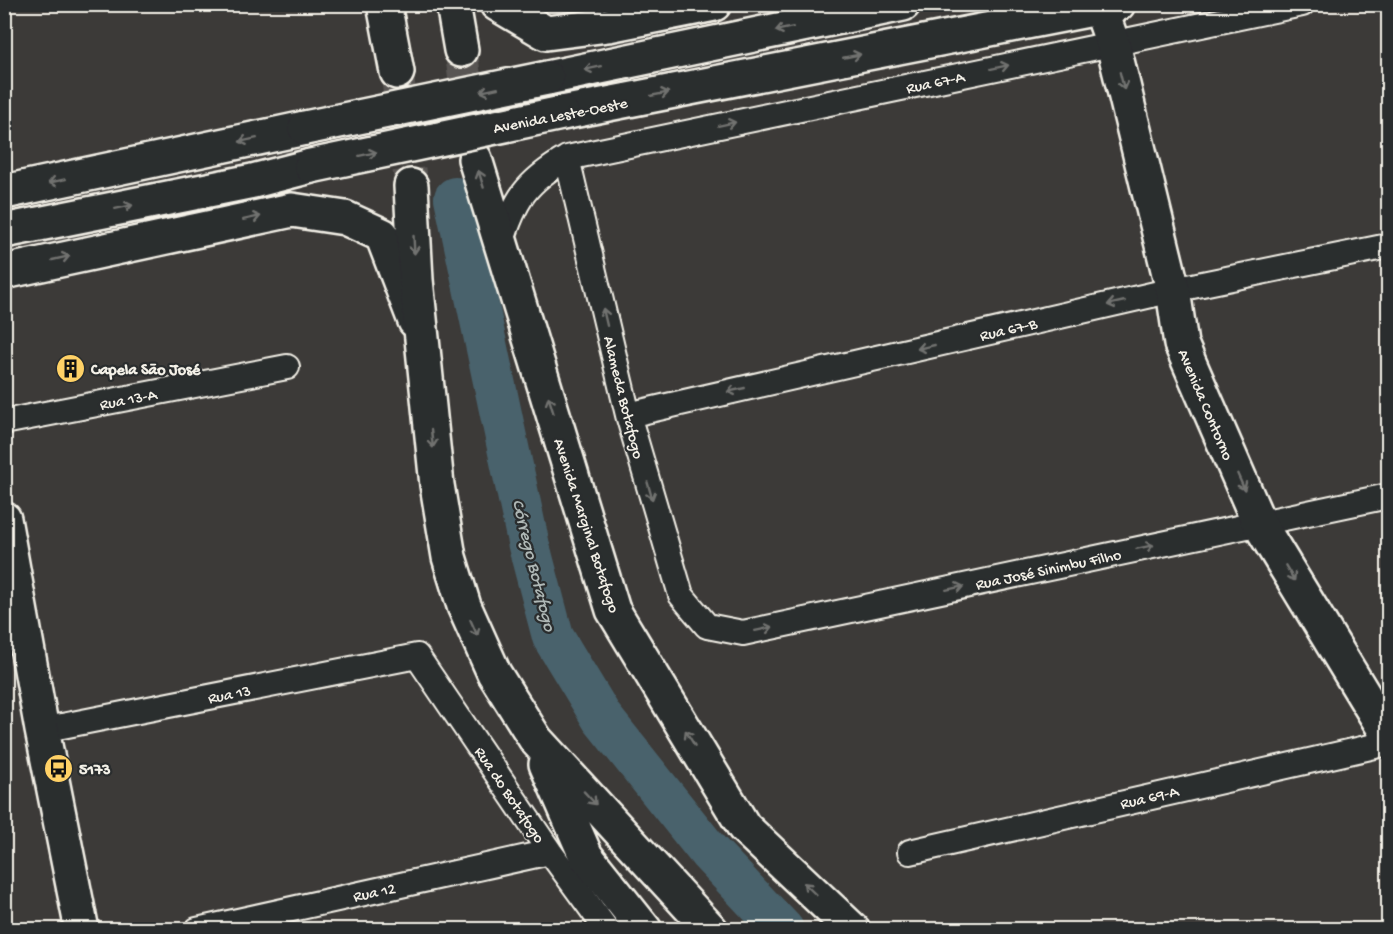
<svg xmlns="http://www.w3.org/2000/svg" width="1393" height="934" viewBox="0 0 1393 934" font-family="'Gochi Hand',sans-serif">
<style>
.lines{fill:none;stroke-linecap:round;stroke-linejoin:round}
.river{stroke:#48626c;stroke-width:42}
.primary-tunnel{stroke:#585552;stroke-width:33;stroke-dasharray:33 16;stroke-linecap:butt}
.minor-casing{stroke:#f4f1e8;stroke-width:28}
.secondary-casing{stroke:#f4f1e8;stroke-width:38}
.primary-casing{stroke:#f4f1e8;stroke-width:38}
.minor{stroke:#2a2d2e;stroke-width:24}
.secondary{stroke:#2a2d2e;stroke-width:33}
.primary{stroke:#2a2d2e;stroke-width:33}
.secondary-bridge-casing{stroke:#f4f1e8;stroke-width:38;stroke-linecap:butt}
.secondary-bridge{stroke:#2a2d2e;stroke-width:33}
.oneway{stroke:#71726f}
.labels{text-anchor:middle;stroke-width:4.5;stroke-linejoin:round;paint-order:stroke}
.street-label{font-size:16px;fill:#f4f1e8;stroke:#2a2d2e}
.poi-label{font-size:16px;font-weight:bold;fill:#f4f1e8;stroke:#2a2d2e;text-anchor:start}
.water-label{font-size:18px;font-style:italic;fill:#afb8b6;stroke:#2a2d2e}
</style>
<rect width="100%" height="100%" fill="#3c3a38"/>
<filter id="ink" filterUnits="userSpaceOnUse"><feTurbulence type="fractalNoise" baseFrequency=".0167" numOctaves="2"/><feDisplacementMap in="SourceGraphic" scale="12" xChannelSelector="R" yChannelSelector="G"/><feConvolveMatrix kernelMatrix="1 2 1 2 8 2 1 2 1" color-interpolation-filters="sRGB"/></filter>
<g filter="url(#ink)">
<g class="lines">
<path class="river" d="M455,198L529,546L553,637L602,718L709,852L783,930"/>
<path class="primary-tunnel" d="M461,50L475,159
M397,72L411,186"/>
<defs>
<path id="minor" d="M567,158L628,415L681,595L707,626L743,633L1388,496
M501,244C515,199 526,182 567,158L1302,4
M628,415L1173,290L1388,246
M4,422L287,367
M42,730L417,656L550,852L607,930
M910,852L1388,743
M197,930L550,852"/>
<path id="secondary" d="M497,4L546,33L608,25L714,4
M1099,4L1113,44L1173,290L1181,344L1259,523L1388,735
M547,78L903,4
M562,113L1118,4
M4,192L305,128
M4,231L253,181L311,166
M4,272L292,210L345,218L382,235L415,321
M4,519L42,730L82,930"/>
<path id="primary" d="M384,4L397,72
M453,4L461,50
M475,159L613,610L744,827L853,930
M411,186L416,280L437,485L449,557L464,606L494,673L536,740L711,930
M546,764L586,856L645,930"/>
</defs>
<use href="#minor" class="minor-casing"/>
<use href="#secondary" class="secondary-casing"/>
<use href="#primary" class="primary-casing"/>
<use href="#minor" class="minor"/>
<use href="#secondary" class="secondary"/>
<use href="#primary" class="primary"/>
<defs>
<path id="secondary-bridge" d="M305,128L547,78
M311,166L562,113"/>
</defs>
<use href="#secondary-bridge" class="secondary-bridge-casing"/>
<use href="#secondary-bridge" class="secondary-bridge"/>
</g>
<defs><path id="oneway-shaft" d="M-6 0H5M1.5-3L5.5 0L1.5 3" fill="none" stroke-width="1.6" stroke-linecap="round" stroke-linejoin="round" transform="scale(1.5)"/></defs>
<g class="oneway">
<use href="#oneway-shaft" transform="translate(784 29) rotate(168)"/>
<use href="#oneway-shaft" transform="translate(852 56) rotate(-11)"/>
<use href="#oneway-shaft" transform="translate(1000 67) rotate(-12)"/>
<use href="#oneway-shaft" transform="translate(593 68) rotate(168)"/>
<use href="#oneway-shaft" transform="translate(1122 81) rotate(76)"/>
<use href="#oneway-shaft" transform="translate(489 90) rotate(168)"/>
<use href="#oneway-shaft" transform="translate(660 94) rotate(-11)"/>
<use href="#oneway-shaft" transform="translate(727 124) rotate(-12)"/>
<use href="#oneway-shaft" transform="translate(248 140) rotate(168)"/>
<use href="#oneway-shaft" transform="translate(368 154) rotate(-12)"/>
<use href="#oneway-shaft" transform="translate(481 179) rotate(-107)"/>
<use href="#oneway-shaft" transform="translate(57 181) rotate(168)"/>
<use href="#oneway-shaft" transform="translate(124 207) rotate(-12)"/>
<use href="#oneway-shaft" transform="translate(252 218) rotate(-12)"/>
<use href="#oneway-shaft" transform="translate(414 245) rotate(87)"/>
<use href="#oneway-shaft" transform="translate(61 258) rotate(-13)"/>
<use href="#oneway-shaft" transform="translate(1116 303) rotate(167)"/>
<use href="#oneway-shaft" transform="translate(605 317) rotate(-103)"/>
<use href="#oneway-shaft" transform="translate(926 347) rotate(167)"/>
<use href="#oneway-shaft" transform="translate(736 390) rotate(167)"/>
<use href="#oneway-shaft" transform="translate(551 405) rotate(-107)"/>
<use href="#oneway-shaft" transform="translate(432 439) rotate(84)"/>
<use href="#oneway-shaft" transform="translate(1241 482) rotate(66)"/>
<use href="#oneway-shaft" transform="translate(650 491) rotate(74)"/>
<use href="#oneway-shaft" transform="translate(1145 547) rotate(-12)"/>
<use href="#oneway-shaft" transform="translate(1290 573) rotate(59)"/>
<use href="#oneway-shaft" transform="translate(955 588) rotate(-12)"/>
<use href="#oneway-shaft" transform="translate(474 628) rotate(66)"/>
<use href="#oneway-shaft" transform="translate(764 629) rotate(-12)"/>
<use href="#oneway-shaft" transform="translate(690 738) rotate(-121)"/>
<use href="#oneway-shaft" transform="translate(590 798) rotate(47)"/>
<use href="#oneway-shaft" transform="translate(810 889) rotate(-136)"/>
</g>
</g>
<defs>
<symbol id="building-disc" viewBox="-11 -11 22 22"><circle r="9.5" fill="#ffd166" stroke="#2a2d2e"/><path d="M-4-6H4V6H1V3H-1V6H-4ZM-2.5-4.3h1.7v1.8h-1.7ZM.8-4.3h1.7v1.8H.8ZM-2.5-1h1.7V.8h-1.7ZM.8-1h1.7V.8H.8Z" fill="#111"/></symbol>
<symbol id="bus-disc" viewBox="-11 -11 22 22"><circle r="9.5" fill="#ffd166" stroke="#2a2d2e"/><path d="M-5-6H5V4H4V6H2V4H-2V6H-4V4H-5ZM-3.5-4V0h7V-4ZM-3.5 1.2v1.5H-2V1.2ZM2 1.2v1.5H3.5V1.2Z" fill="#111"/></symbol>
</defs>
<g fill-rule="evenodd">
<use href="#building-disc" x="54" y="352" width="33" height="33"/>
<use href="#bus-disc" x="42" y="752" width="33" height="33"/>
</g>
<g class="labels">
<g class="street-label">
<text transform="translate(935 81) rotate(-12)" y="6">Rua 67-A</text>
<text transform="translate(560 114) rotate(-11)" y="6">Avenida Leste-Oeste</text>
<text transform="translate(1008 328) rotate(-13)" y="6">Rua 67-B</text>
<text transform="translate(625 397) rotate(76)" y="6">Alameda Botafogo</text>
<text transform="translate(128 398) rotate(-11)" y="6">Rua 13-A</text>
<text transform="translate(1207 404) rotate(67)" y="6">Avenida Contorno</text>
<text transform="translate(588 525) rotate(72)" y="6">Avenida Marginal Botafogo</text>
<text transform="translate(1048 568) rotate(-12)" y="6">Rua José Sinimbu Filho</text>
<text transform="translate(229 693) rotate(-11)" y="6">Rua 13</text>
<text transform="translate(511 794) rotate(56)" y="6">Rua do Botafogo</text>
<text transform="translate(1149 796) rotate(-13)" y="6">Rua 69-A</text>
<text transform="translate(374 891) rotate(-12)" y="6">Rua 12</text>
</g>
<g class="poi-label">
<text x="91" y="374">Capela São José</text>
<text x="79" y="774">5173</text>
</g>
<g class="water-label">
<text transform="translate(535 565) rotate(76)" y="6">Córrego Botafogo</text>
</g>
</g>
<rect width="1393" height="934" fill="none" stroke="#2a2d2e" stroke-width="24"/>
<rect x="12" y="12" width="1369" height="910" fill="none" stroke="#f4f1e8" stroke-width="2" filter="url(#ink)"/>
</svg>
